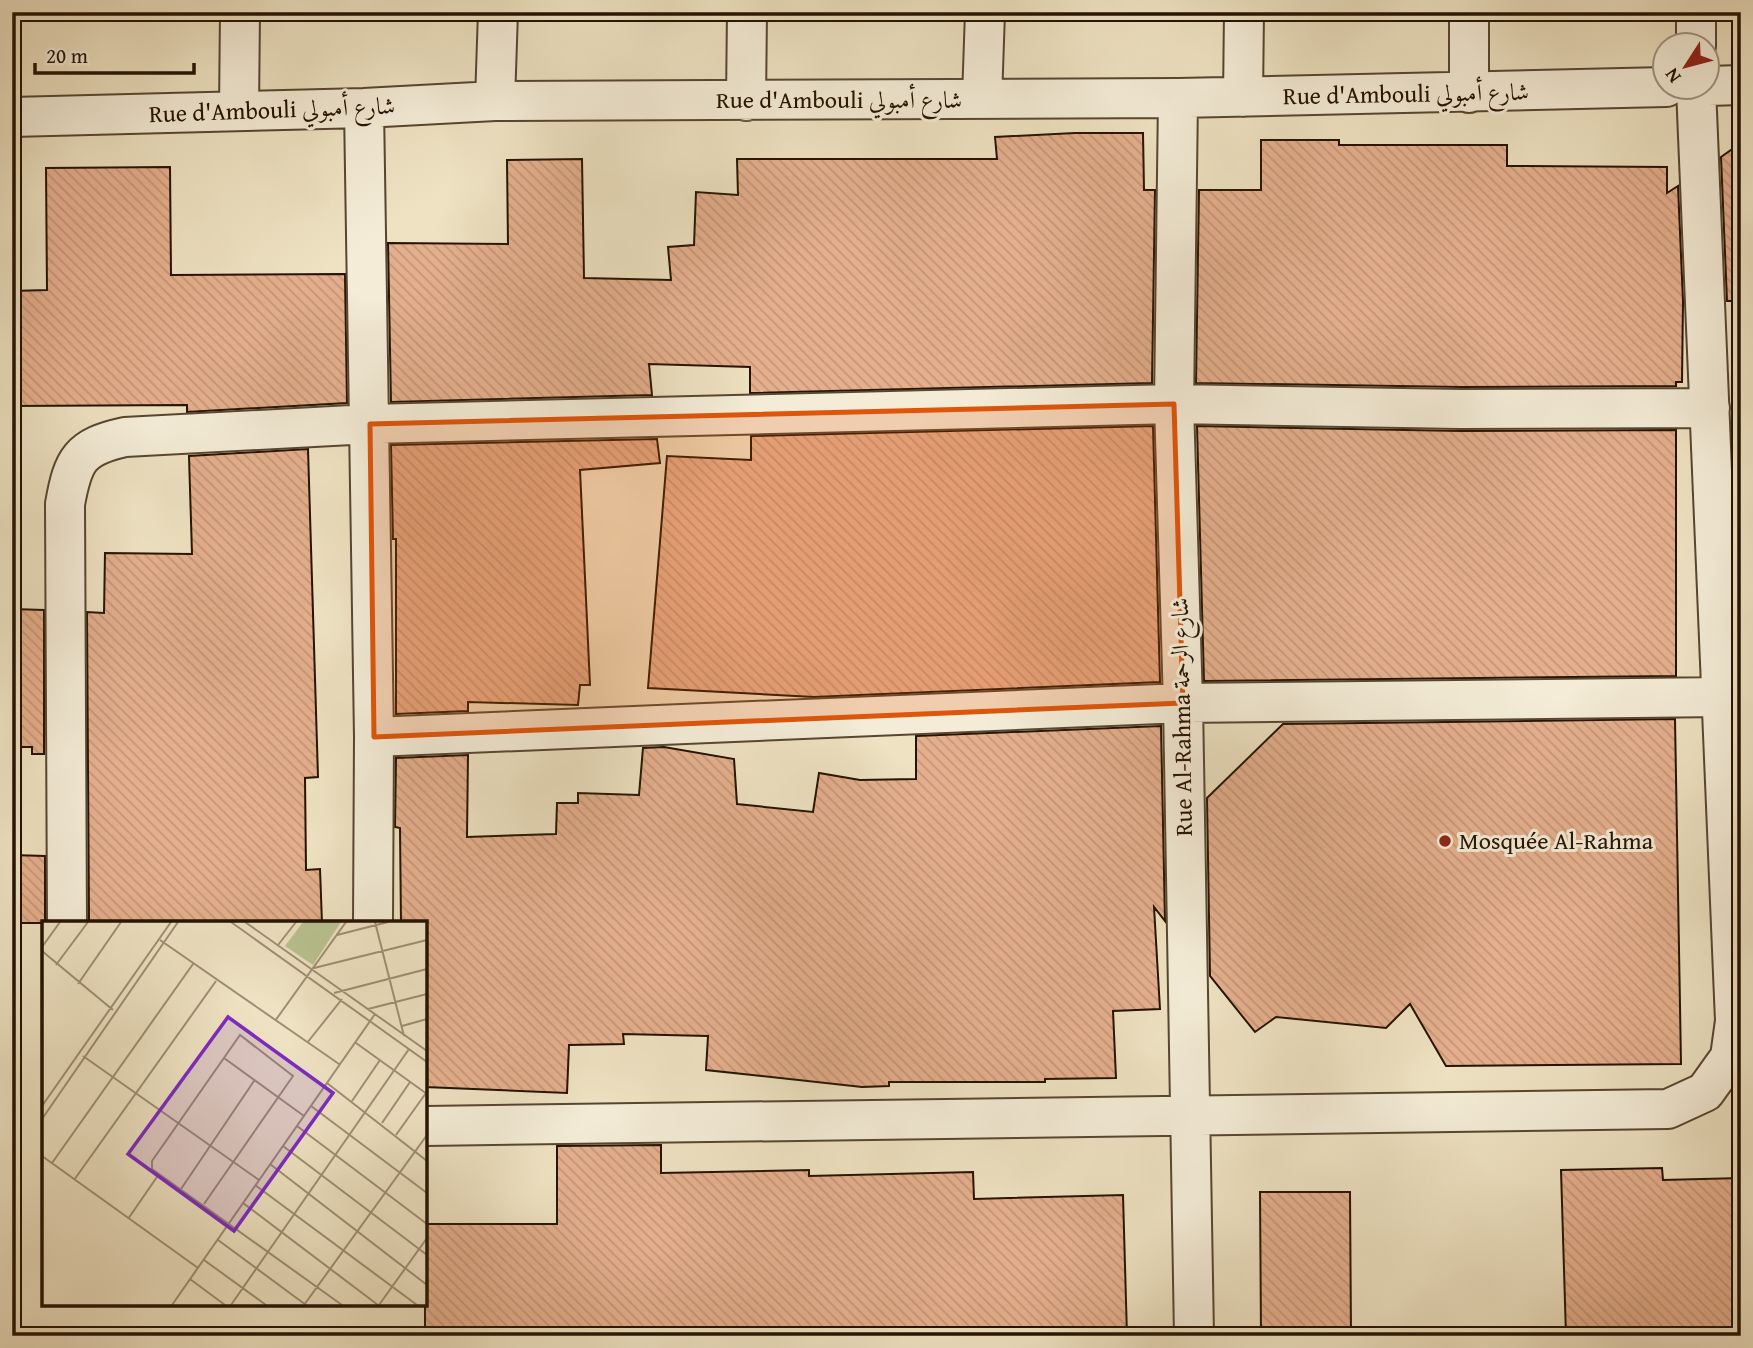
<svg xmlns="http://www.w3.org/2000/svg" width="1753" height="1348" viewBox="0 0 1753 1348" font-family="'Gentium Book Plus',Amiri,serif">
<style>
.building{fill:url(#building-back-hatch);stroke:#251200;stroke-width:2}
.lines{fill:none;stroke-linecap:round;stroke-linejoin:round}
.minor-casing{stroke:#574630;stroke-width:42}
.minor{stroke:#f4ecd7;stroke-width:38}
.marked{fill:#de550b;fill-opacity:0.2;stroke:#de550b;stroke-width:5;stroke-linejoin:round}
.poi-dot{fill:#8f2418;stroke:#f4ecd7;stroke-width:2.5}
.labels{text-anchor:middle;stroke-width:6;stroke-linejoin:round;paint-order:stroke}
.street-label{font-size:24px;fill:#251200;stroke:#f4ecd7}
.poi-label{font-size:24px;fill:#251200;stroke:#f4ecd7;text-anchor:start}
.inset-road{fill:none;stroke:#9e8f74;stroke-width:2}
.view{fill:#7b2cbf;fill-opacity:0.15;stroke:#7b2cbf;stroke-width:3.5}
.inset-edge{fill:none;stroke:#251200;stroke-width:3.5}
</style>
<defs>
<pattern id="building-back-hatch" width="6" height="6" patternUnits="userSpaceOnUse" patternTransform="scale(1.75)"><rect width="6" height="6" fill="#e5af8d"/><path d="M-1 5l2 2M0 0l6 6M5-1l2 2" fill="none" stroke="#c49678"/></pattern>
</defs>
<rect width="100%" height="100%" fill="#eee2c2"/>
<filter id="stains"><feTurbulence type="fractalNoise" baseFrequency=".00286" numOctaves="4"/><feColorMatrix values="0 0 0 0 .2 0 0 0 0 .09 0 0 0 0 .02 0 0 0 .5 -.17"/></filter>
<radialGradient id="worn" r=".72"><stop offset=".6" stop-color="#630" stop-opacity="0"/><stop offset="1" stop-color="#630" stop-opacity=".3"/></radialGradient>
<path class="building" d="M1075,133H1143L1144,190H1155L1152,383L750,393V367L649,364L652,395L391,402L388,243L508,244L507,160L582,159L584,278L671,280L668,247L694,245L696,192L738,195L737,159H997L995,137Z
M1261,140H1339V145H1507V166L1667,167V193L1678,186L1683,301L1682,382H1676V386L1461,387L1196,383L1199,190H1261Z
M1741,143V301H1727L1721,157Z
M170,167L171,275L345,274L347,403L187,412V405L12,406V291L47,290L46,168Z
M1153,426L1160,682L814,697L648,688L667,456L751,460V436Z
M1197,426L1461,431L1676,430V676L1204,681Z
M657,439L660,463L580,470L590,685H580L578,705L468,702V711L396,714V539H393L391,445Z
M308,449L318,777L305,778L306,870L320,869L322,923H89L87,612L104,613L105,553L192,554L189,456Z
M12,609L44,610V754H32V747H12Z
M1675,719L1681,1064L1446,1066L1410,1004L1386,1028L1276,1017L1255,1032L1210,976L1207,798L1283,724Z
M1161,726L1165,921L1154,907L1160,1009L1113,1011L1116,1078L1045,1079V1082H889V1086L862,1087L706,1070L708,1036L623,1034L624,1044L569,1045L567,1093L425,1087V923H401L400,828L395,827L396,758L468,755L467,837L556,834L557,803H578V793L639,795L643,748L664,747L734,759L737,804L813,812L819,773L860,780L916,779V736Z
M12,855L45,856V923H12Z
M661,1145V1173L809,1170V1176L973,1172L974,1199L1123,1195L1127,1336H425V1224H557V1146Z
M1662,1168L1663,1180L1741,1178V1336H1566L1561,1170Z
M1260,1192H1350L1351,1336H1261Z"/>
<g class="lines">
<defs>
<path id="minor" d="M1696,46V12
M1708,86L1741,85
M1469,93V12
M1243,97L1244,12
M1178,98L1174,404L1183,703L1194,1336
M982,99L985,12
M495,101L498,12
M746,101L747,12
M364,108L374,737L373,923
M239,111L240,12
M12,117L364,108L495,101L1178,98L1666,87
M374,737L1183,703L1723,697
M67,923L65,504C73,460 79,447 125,437L370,424L1174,404L1461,409L1710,408
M425,1126L1668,1109L1705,1092L1730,1057L1735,1021L1696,88"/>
</defs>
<use href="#minor" class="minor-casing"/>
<use href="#minor" class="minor"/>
</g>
<path class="marked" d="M1174,404L1183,703L374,737L370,424Z"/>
<circle class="poi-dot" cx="1445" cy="841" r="7"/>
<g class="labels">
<g class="street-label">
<text transform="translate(1406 94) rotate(-1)" y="8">Rue d'Ambouli شارع أمبولي</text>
<text x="839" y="108">Rue d'Ambouli شارع أمبولي</text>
<text transform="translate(272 110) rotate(-2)" y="8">Rue d'Ambouli شارع أمبولي</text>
<text transform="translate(1182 717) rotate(-91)" y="8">Rue Al-Rahma شارع الرحمة</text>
</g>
<g class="poi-label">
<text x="1459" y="849">Mosquée Al-Rahma</text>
</g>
</g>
<g transform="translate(42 921)">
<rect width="385" height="385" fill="#eee2c2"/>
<path d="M261,1H299L271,44L243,25Z" fill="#bac392"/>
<path class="inset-road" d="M189,1L385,141M203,1L385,130M333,1L362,115M295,14L346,1M118,19L297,143M236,24L254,1M0,26L18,1M0,30L71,89M14,44L46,1M272,47L385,19M36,63L79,1M292,72L385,48M326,88L385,73M233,100L304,1M360,105L385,98M265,122L300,78M314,122L385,173M41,135L217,259M182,137L262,195M285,162L385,240M310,180L338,139M0,185L129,1M269,185L385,272M0,198L136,1M340,202L368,161M255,205L385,303M354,214L384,172M241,225L385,334M0,235L156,347M10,242L151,43M228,243L385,364M32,259L174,60M213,264L375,384M139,268L212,160M201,282L336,384M162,283L251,155L198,114L110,240V248L300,384M86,298L117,253M176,319L264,384M162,339L224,384M148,358L183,384M130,384L333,93M189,384L367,128M262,384L385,214M337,384L385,317"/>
<path class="view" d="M186,96L291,172L192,310L86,233Z"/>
<rect width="385" height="385" class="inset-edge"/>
</g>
<rect width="1753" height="1348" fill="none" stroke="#eee2c2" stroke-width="42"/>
<rect x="14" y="14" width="1725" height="1320" fill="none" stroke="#251200" stroke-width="3.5"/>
<rect x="21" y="21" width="1711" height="1306" fill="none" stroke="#251200" stroke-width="2"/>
<g transform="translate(1686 66) rotate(234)"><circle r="33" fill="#f4ecd7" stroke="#a19581" stroke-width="2"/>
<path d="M0-5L12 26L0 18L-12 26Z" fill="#8f2418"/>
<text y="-10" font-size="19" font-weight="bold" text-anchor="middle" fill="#251200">N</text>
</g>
<path d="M35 63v10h159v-10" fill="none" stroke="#251200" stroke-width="3.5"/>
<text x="46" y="63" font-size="21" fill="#251200" stroke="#f4ecd7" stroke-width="5" paint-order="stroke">20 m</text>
<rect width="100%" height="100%" filter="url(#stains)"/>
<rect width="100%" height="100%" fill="url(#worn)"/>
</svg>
